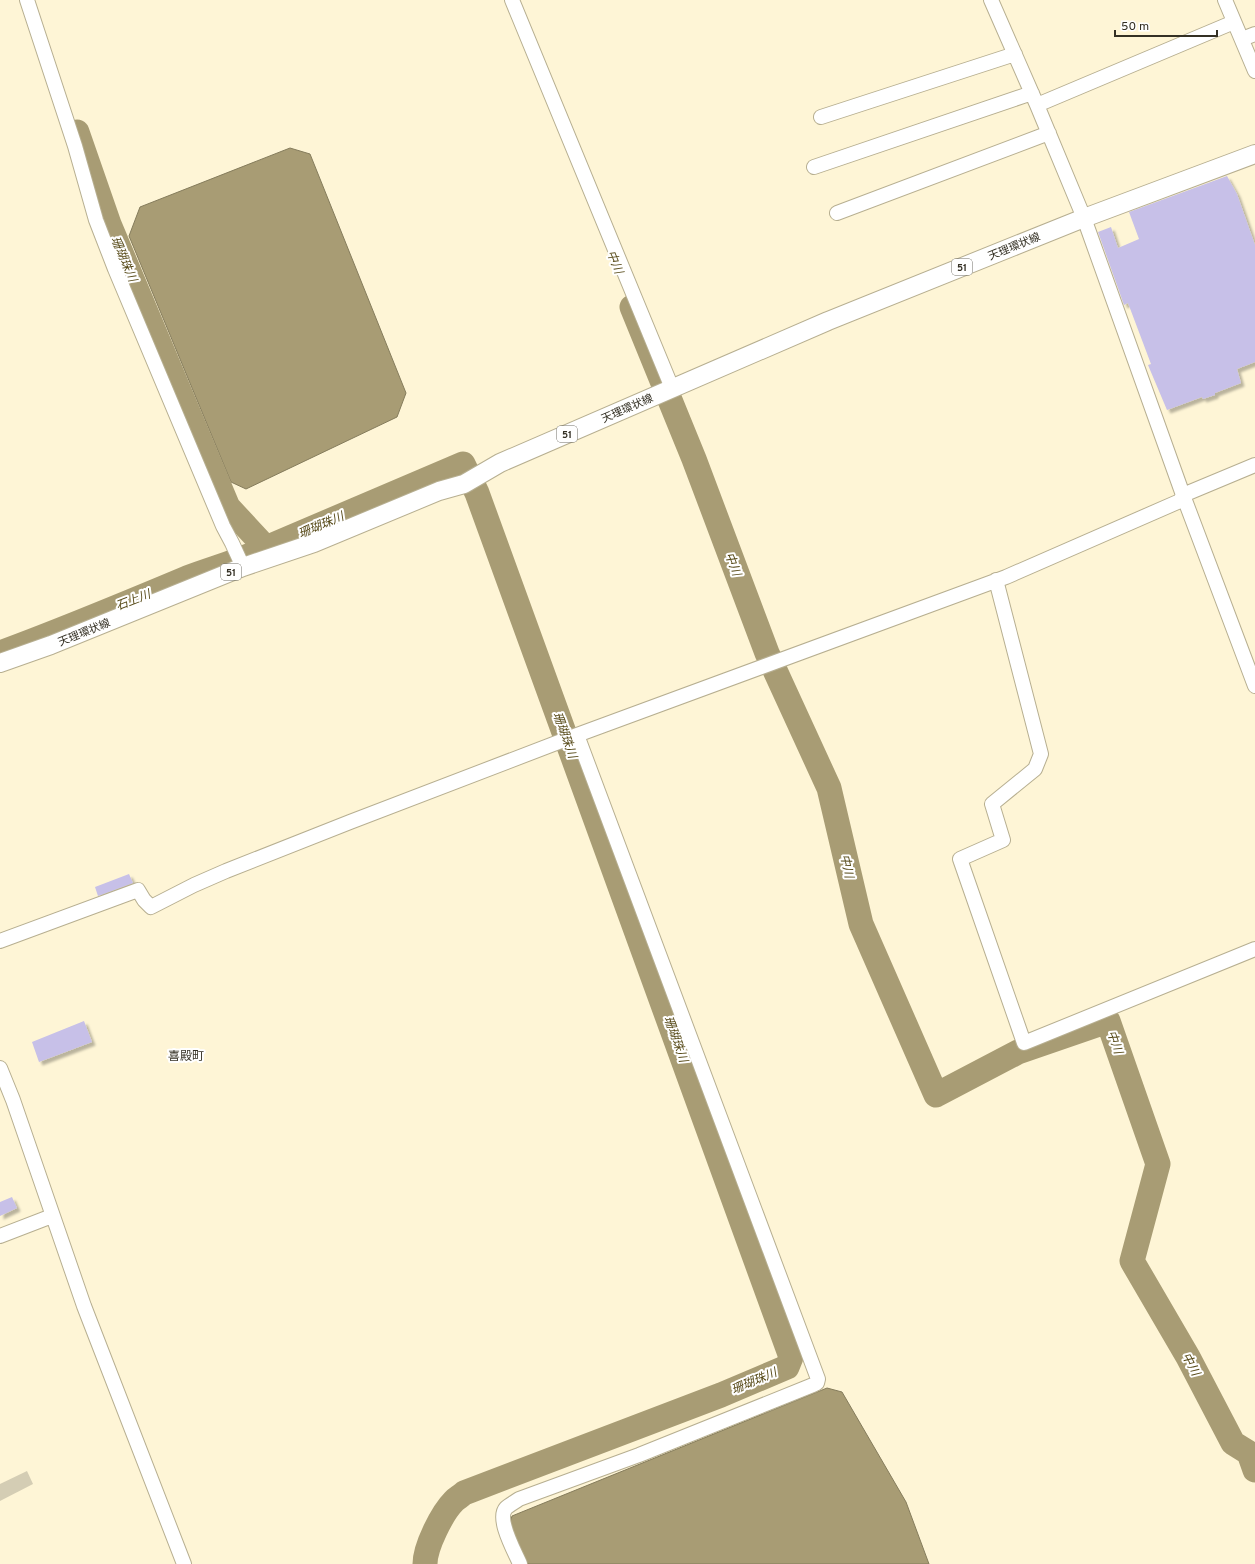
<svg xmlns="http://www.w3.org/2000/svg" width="1255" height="1564" viewBox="0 0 1255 1564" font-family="Overpass,'Noto Sans JP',sans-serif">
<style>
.green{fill:#d4cdb4}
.water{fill:#a89c74;stroke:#857c5c}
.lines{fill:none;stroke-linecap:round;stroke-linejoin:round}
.river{stroke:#a89c74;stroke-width:25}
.building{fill:#c7c0e8;filter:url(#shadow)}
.minor-casing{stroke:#b7af91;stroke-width:16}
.major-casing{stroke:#b7af91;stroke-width:20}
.minor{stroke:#fff;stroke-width:14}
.major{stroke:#fff;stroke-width:18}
.labels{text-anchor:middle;stroke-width:4;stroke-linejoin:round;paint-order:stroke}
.shield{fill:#fff;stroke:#716e66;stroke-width:1}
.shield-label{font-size:10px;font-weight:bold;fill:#343024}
.street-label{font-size:11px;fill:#343024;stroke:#fff}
.water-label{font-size:12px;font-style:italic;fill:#574a18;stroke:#fff}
.neighbourhood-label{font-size:12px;fill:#343024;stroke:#fff}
</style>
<defs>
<filter id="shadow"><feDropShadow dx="3.5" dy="3.5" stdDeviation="1" flood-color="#0004"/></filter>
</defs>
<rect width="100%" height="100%" fill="#fef5d6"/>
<path class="green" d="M27,1471L33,1484L0,1501V1484Z"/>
<path class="water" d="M290,148L310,154L406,393L397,417L246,489L231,482L129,236L140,207Z
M827,1388L842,1392L906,1502L929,1564H528L509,1526L512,1516Z"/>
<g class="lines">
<path class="river" d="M77,132L109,224L228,507L266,548
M632,307L694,459L767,653L829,788L861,924L936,1095L1018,1052L1108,1021L1158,1164L1132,1261L1188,1357L1233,1443L1249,1453L1255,1470
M0,653C63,630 125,604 187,578C213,568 241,561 266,548L463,464L477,493L791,1357L787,1367L721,1395L464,1493C461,1496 457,1498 454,1501C442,1513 425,1547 425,1564"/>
</g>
<path class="building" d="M1227,176L1237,194L1255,245V362L1237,369L1241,383L1215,393V395L1203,399L1202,397L1167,410L1148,365L1151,364L1128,303L1124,305L1098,232L1111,227L1118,248L1139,239L1129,212Z
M129,874L133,883L98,896L95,887Z
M84,1021L92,1042L39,1062L32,1042Z
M12,1197L17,1208L0,1216V1202Z"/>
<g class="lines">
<defs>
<path id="minor" d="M27,0L75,146L96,220L115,269L223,526L232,543L243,567
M512,0L672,388
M991,0L1037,105L1084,218L1183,495L1255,686
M1225,0L1255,71
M1242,39L1255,34
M1037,105L1234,22
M821,117L1015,54
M814,167L1032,93
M837,213L1049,133
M996,580L1041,754L1035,769L992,804L1003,840L960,859L1024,1043L1255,949
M0,941L138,890L144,900L151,907L194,885L226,871L350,822L577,735L1006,577L1180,501L1183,495L1255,465
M0,1068L13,1100L84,1306L184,1564
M0,1236L52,1216
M520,1564C515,1552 496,1519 506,1508C509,1505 515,1502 519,1499L639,1455L813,1385L817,1383L818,1379L577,735"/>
<path id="major" d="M0,663L51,645L243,567L314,543L439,491L464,484L500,463L828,321L1084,218L1255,154"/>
</defs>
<use href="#minor" class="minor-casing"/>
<use href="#major" class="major-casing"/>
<use href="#minor" class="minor"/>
<use href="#major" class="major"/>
</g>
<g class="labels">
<g class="shield">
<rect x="952" y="259" width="20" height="16" rx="3"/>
<rect x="557" y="426" width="20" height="16" rx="3"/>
<rect x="221" y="564" width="20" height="16" rx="3"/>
</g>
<g class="shield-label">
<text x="962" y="271">51</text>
<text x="567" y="438">51</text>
<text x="231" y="576">51</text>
</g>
<g class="street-label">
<text transform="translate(1014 246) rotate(-22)" y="4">天理環状線</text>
<text transform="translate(627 408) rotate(-24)" y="4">天理環状線</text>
<text transform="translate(84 632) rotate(-22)" y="4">天理環状線</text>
</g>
<g class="water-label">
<text transform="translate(124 259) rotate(67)" y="4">珊瑚珠川</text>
<text transform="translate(615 262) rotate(68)" y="4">中川</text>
<text transform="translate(321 525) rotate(-23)" y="4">珊瑚珠川</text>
<text transform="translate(733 564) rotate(69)" y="4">中川</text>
<text transform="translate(133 600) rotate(-21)" y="4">石上川</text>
<text transform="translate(565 735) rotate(70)" y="4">珊瑚珠川</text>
<text transform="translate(847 866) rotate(77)" y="4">中川</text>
<text transform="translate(676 1039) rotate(70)" y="4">珊瑚珠川</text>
<text transform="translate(1115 1042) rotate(71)" y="4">中川</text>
<text transform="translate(1191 1364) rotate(62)" y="4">中川</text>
<text transform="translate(754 1381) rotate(-23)" y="4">珊瑚珠川</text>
</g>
<g class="neighbourhood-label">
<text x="186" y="1060">喜殿町</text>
</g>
</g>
<path d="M1115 30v6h102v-6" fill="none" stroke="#343024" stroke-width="2"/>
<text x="1121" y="30" font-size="12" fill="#343024" stroke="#ffffff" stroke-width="3" paint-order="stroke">50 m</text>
</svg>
